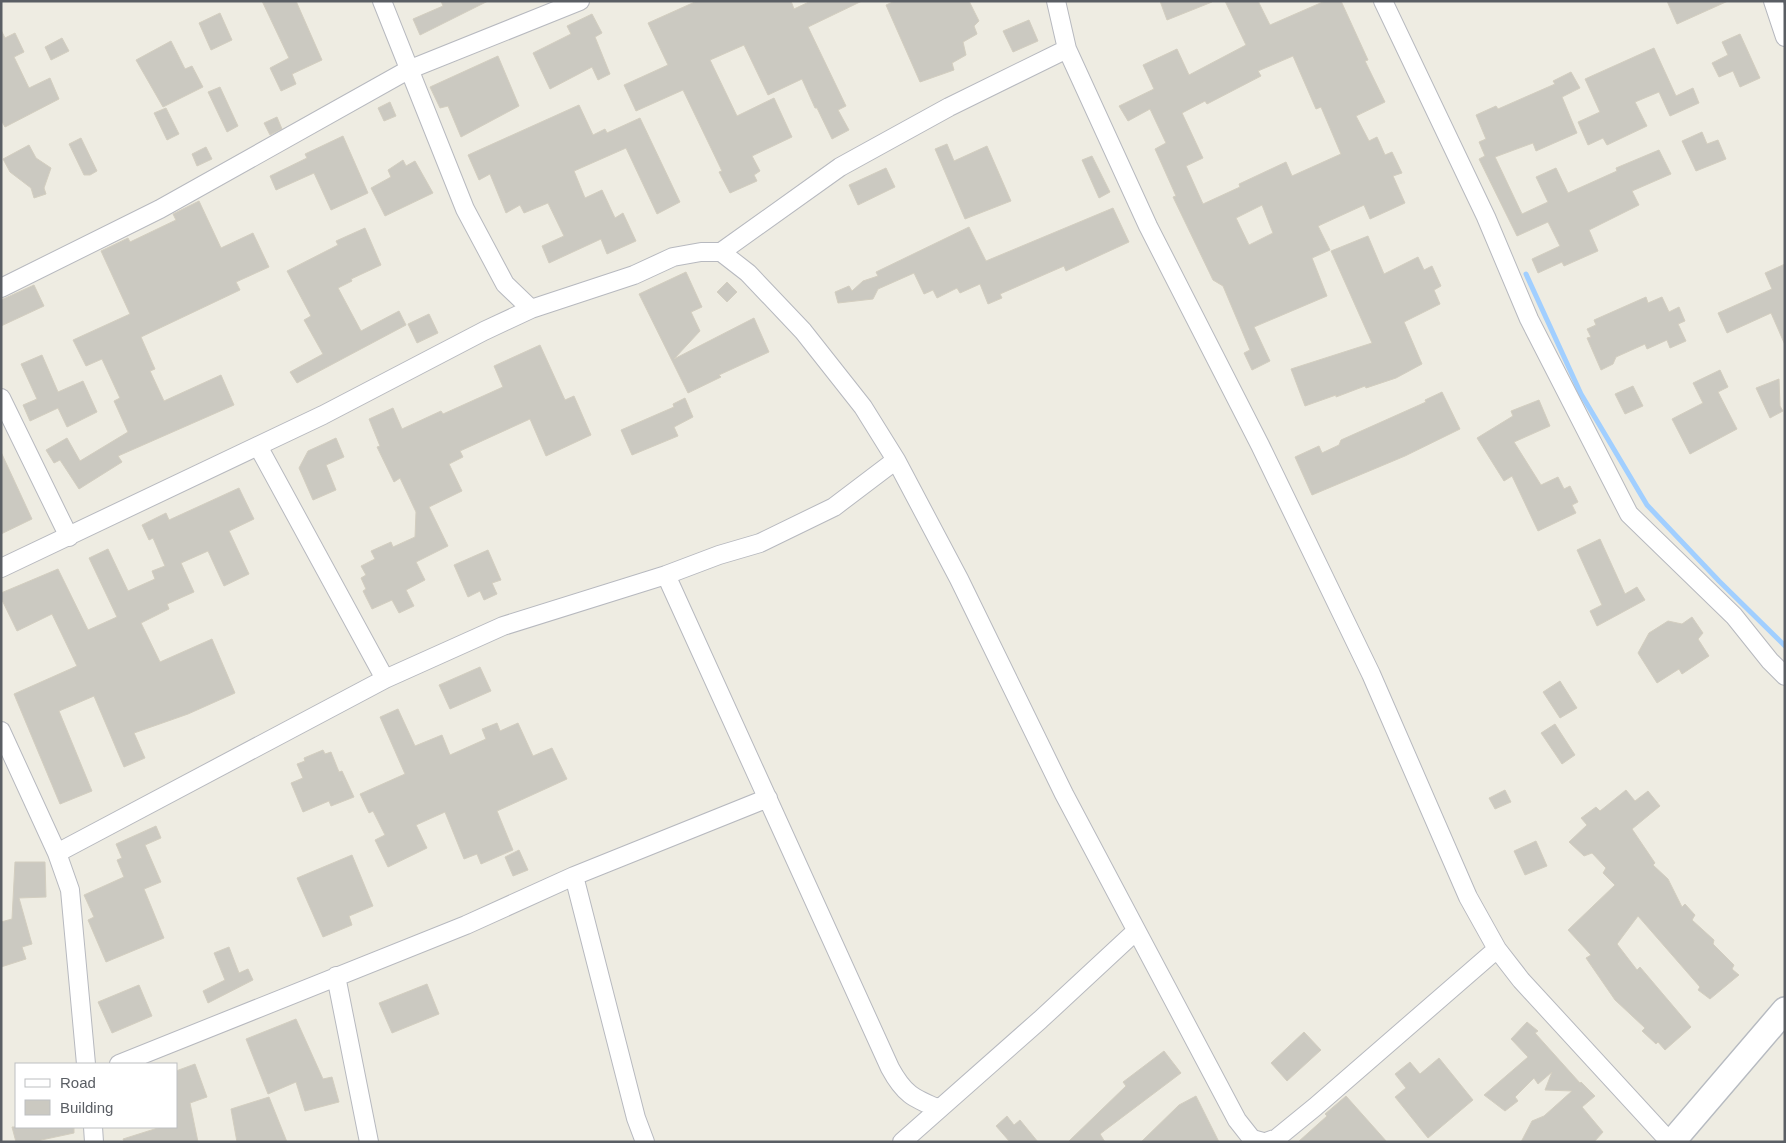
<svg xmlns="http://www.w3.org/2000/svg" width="1786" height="1143" viewBox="0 0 1786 1143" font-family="Arial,sans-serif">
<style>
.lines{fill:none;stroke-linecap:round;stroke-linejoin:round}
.stream{stroke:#a1cfff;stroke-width:5}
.building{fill:#cbc9c1;stroke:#d3cec0;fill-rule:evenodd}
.minor-casing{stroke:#b7b9bf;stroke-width:20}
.secondary-casing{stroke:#b7bbc1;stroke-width:28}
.minor{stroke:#fff;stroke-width:18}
.secondary{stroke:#fff;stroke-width:25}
</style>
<rect width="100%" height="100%" fill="#eeece2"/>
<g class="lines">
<path class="stream" d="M1526,274L1581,394L1647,505L1719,581L1785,646"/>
</g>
<path class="building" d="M262,1H296L322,60L292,74L296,84L281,91L270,68L289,58Z
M441,1H488L420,35L413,19L443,6Z
M697,1H791L794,9L811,1H862L808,27L846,106L838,110L849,130L832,139L817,108H815L802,79L768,95L744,45L710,60L737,116L774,98L792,137L752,156L760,171L754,175L757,181L730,193L719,172L722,171L683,90L636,111L624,85L668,65L648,23Z
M895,1H969L979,21L974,26L977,34L963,42L966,55L952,63L954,70L920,82L886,5Z
M1160,1H1212V2L1167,20Z
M1225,1H1258L1270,25L1325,1H1341L1368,60L1365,61L1385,102L1356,116L1369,141L1377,137L1385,155L1392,152L1402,173L1393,176L1405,203L1370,219L1364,205L1318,226L1330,250L1312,258L1327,296L1254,327L1270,361L1252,370L1244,353L1250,350L1223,286L1213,280L1173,197L1176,196L1155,149L1166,143L1150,109L1128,121L1119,106L1154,89L1143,65L1177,49L1189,75L1246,45ZM1293,56L1316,109L1321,107L1341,154L1292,176L1286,162L1239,184L1240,187L1203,204L1186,166L1203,158L1182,113L1205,101L1207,104L1261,76L1258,71ZM1262,205L1273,233L1249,245L1236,218Z
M1667,1H1728L1677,24Z
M220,13L232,40L211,50L199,23Z
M592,14L602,33L595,37L610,74L598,80L592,67L550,89L533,53L571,34L567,26Z
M1029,20L1038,41L1013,52L1003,31Z
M1,30L5,38L15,33L24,52L14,57L29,88L50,78L59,99L5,127L1,120Z
M1740,34L1760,78L1740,87L1733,71L1719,77L1712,63L1728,55L1722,42Z
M62,38L69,51L51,60L45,47Z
M171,41L185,69L192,66L203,87L163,107L136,60Z
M1654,48L1676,96L1693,88L1699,103L1670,116L1659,92L1635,102L1647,126L1607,145L1603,138L1588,145L1578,122L1600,112L1585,79Z
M498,56L519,106L461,137L448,106L440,108L430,87Z
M1571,72L1580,88L1562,97L1577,133L1536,151L1533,143L1495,157L1522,214L1548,202L1536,177L1556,168L1568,193L1617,171L1616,168L1659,150L1671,174L1632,191L1639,205L1589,230L1598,251L1564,266L1562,262L1538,273L1532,259L1560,246L1548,222L1517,236L1479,159L1485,156L1479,142L1486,139L1476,115L1496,106L1498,109L1555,84L1553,81Z
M220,87L238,126L227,132L208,92Z
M390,102L396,116L384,121L378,108Z
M579,105L593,135L605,129L607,133L640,118L680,202L657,214L626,148L574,171L585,198L602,190L615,218L623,213L636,241L607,254L601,239L549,263L542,246L564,236L548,203L524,213L520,205L506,213L490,174L479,180L468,155Z
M166,108L179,134L167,140L154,113Z
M277,117L282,129L270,135L264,123Z
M1702,132L1707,144L1718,140L1726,159L1696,171L1682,141Z
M343,136L368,193L331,210L314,173L276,190L270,176L307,158L305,154Z
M81,138L97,171L90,175H84L69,144Z
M947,144L954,161L987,146L1011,201L965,219L935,149Z
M29,145L36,158L51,168L44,188L46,194L34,198L31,188L10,172L3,159Z
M206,147L212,159L197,166L192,154Z
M1092,156L1110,192L1099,198L1082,160Z
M403,160L406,166L415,161L433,193L385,216L371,188L391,177L388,170Z
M886,168L895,187L858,205L849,185Z
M199,201L221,248L253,233L269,267L236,282L240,290L141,337L155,369L150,371L164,401L221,375L234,405L118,456L122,462L79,489L60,460L54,463L46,450L67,438L80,461L128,432L114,401L120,398L102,359L86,366L73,340L130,314L101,251L128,238L130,242L176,220L173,214Z
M1113,208L1129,242L1066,271L1064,266L1000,294L1002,298L988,304L980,284L960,293L957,288L937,298L933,290L924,294L914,273L878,289L873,299L838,303L835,292L849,286L852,291L863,281L878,276L876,272L969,227L986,261Z
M365,228L381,265L351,279L352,281L338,288L361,331L399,311L406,325L297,383L290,372L323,354L304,320L311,316L287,271L338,245L336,241Z
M1368,236L1384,274L1418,257L1424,270L1432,266L1441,286L1434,290L1440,304L1404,322L1422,364L1396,378L1366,388L1365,386L1336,397V395L1305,406L1291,369L1372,343L1331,251Z
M1785,264V345L1771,313L1727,333L1718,313L1772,289L1765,273Z
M686,272L702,307L691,312L700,331L674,359L754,318L769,352L719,375L721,377L688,393L639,294Z
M727,282L737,292L727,302L717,292Z
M34,285L44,306L1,326V300Z
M1646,297L1648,303L1662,297L1669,312L1679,307L1685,321L1678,324L1686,341L1670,348L1667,340L1647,349L1645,344L1616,357L1613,364L1601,370L1587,338L1591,337L1587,329L1596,325L1594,320Z
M429,314L438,333L417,343L408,324Z
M540,345L565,400L574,396L591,435L546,456L530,419L460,451L463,457L449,464L462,491L429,507L448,546L416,562L425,580L406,590L414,606L399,613L392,600L372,609L363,591L366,589L361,578L366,575L361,566L375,559L371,551L391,542L393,547L415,537L416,512L400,478L394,482L377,447L380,446L369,419L393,408L402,429L441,411L443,414L503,387L494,366Z
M42,355L58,392L83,381L97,412L67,427L58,408L30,421L23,405L37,399L21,364Z
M1720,370L1728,387L1718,392L1737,429L1690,454L1672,419L1703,403L1693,383Z
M1779,379L1780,406L1783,411L1770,418L1756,388Z
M1633,386L1643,406L1625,414L1615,394Z
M1442,392L1460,429L1405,456L1312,495L1295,457L1319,446L1322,453L1339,445L1341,440L1426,402L1425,400Z
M685,398L693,417L674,427L678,436L632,455L621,430L674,407L673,404Z
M1539,400L1550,426L1514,442L1541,485L1558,477L1564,489L1570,486L1578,502L1572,505L1576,513L1538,531L1512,476L1504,481L1477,438L1513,416L1511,411Z
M336,438L344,457L326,465L336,490L313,500L299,468L308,451Z
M1,452L32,519L1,534Z
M239,488L254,519L229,531L249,574L224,586L208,551L181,563L194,592L167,604L169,609L141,623L160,662L212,639L235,693L188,714L134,733L145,758L124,767L94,696L59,711L92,791L60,804L14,694L77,666L52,614L17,631L1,598V593L58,569L88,630L117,617L89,558L108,549L128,591L155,579L152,571L165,566L153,538L149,540L142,525L166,513L169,520Z
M1600,539L1625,594L1637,587L1645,600L1597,626L1590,611L1602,605L1577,550Z
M488,550L501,580L492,583L497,594L484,600L480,591L468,597L454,565Z
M1692,617L1703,633L1698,639L1709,656L1682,674L1679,669L1657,683L1638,653L1649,633L1668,621L1682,624Z
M480,667L491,691L450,709L439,685Z
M1560,681L1577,708L1560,718L1543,692Z
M398,709L415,746L442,735L450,755L486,739L482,729L497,723L500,731L518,723L533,756L552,748L567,779L497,811L513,850L481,864L477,854L464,859L445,812L416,825L427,848L388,867L375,840L385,835L373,811L369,813L360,794L405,774L380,717Z
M1555,724L1575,755L1562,764L1541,733Z
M323,750L325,754L331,752L339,772L342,771L354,797L331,806L329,801L303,812L291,783L303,778L297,764L305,761L304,758Z
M1505,790L1511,802L1495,809L1489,798Z
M1626,790L1635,801L1648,791L1660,806L1632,829L1655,863L1653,865L1668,879L1682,907L1685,904L1695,915L1692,920L1714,940L1713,944L1734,965L1732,969L1739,975L1710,999L1698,990L1700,987L1638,916L1617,944L1637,970L1640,967L1691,1027L1665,1050L1658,1042L1656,1044L1642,1031L1645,1028L1615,1000L1586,958L1591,955L1568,930L1615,885L1603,873L1606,868L1592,853L1584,856L1569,842L1587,825L1581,818L1596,807L1600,811Z
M156,826L161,838L145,845L161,882L144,889L164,938L106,962L88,920L94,917L84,895L124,877L117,860L122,858L116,844Z
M1536,841L1547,866L1525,875L1514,851Z
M519,850L528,870L513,876L505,857Z
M352,855L373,906L349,916L352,925L323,937L297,878Z
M15,862H45L46,897L19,898L32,944L22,947L26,959L1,967V922L12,919Z
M229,947L239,973L248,969L253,980L208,1003L203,991L225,980L214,953Z
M427,984L439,1014L392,1033L379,1003Z
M139,985L152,1016L112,1033L98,1002Z
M296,1019L323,1079L332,1077L339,1102L305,1111L296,1082L268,1094L246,1039Z
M1527,1022L1538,1031L1535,1033L1580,1083L1581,1082L1595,1096L1582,1107L1603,1132L1594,1142H1521L1532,1121L1544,1116L1572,1091L1545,1090L1552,1072L1538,1084L1534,1078L1515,1097L1518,1101L1505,1111L1484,1095L1528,1057L1511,1039Z
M1304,1032L1321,1050L1287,1081L1271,1063Z
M1164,1051L1181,1073L1100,1134L1105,1142H1068L1126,1086L1123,1082Z
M1439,1058L1473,1100L1428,1138L1395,1097L1406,1088L1395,1074L1410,1062L1420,1074Z
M195,1064L207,1097L190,1103L198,1142H124L123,1139L161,1127H176V1071Z
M1196,1096L1219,1142H1141L1179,1105Z
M1346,1096L1387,1142H1298L1327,1116L1325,1114Z
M269,1097L287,1142H237L231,1109Z
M1007,1116L1014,1125L1020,1120L1038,1142H1010L996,1126Z
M12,1127H74V1133L32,1142H16Z"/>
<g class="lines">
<defs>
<path id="minor" d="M382,1L465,209L505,284L531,309
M1056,1L1067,49L1148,226L1260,445L1371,674L1468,897L1497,949L1521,980L1670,1142
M1383,1L1486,217L1529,319L1629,514L1734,616L1770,661L1785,676
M1773,1L1785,37
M721,252L840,167L949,107L1067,49
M1,288L160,209L408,70L580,1
M1,398L69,537
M258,446L385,679
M1,568L323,415L484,331L531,309L634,275L673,257L701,252H721L748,273L803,331L863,407L896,460L959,579L1064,794L1237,1120L1252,1139L1263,1142
M666,575L890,1068C904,1094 913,1098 939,1109
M1,731L57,853L70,890L86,1064
M57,853L385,679L503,626L666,575L719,555L760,543L834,507L896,460
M574,876L636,1118L645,1142
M336,976L369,1142
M119,1064L466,925L574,876L768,798
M93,1127L94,1142
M902,1142L1040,1020L1136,931
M1266,1142L1277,1138L1315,1107L1497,949"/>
<path id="secondary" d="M1672,1142L1785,1010"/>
</defs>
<use href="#minor" class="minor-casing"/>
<use href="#secondary" class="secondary-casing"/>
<use href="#minor" class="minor"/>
<use href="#secondary" class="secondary"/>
</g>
<rect width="1786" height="1143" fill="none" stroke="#5a5e64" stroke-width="5"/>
<rect x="15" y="1063" width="162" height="65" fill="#ffffff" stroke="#bdbfc1"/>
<rect x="25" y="1079" width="25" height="8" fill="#ffffff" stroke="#bdbfc1"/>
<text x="60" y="1088" font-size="15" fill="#5a5e64">Road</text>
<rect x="25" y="1100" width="25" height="15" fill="#cbc9c1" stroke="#bdbfc1"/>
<text x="60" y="1113" font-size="15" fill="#5a5e64">Building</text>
</svg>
